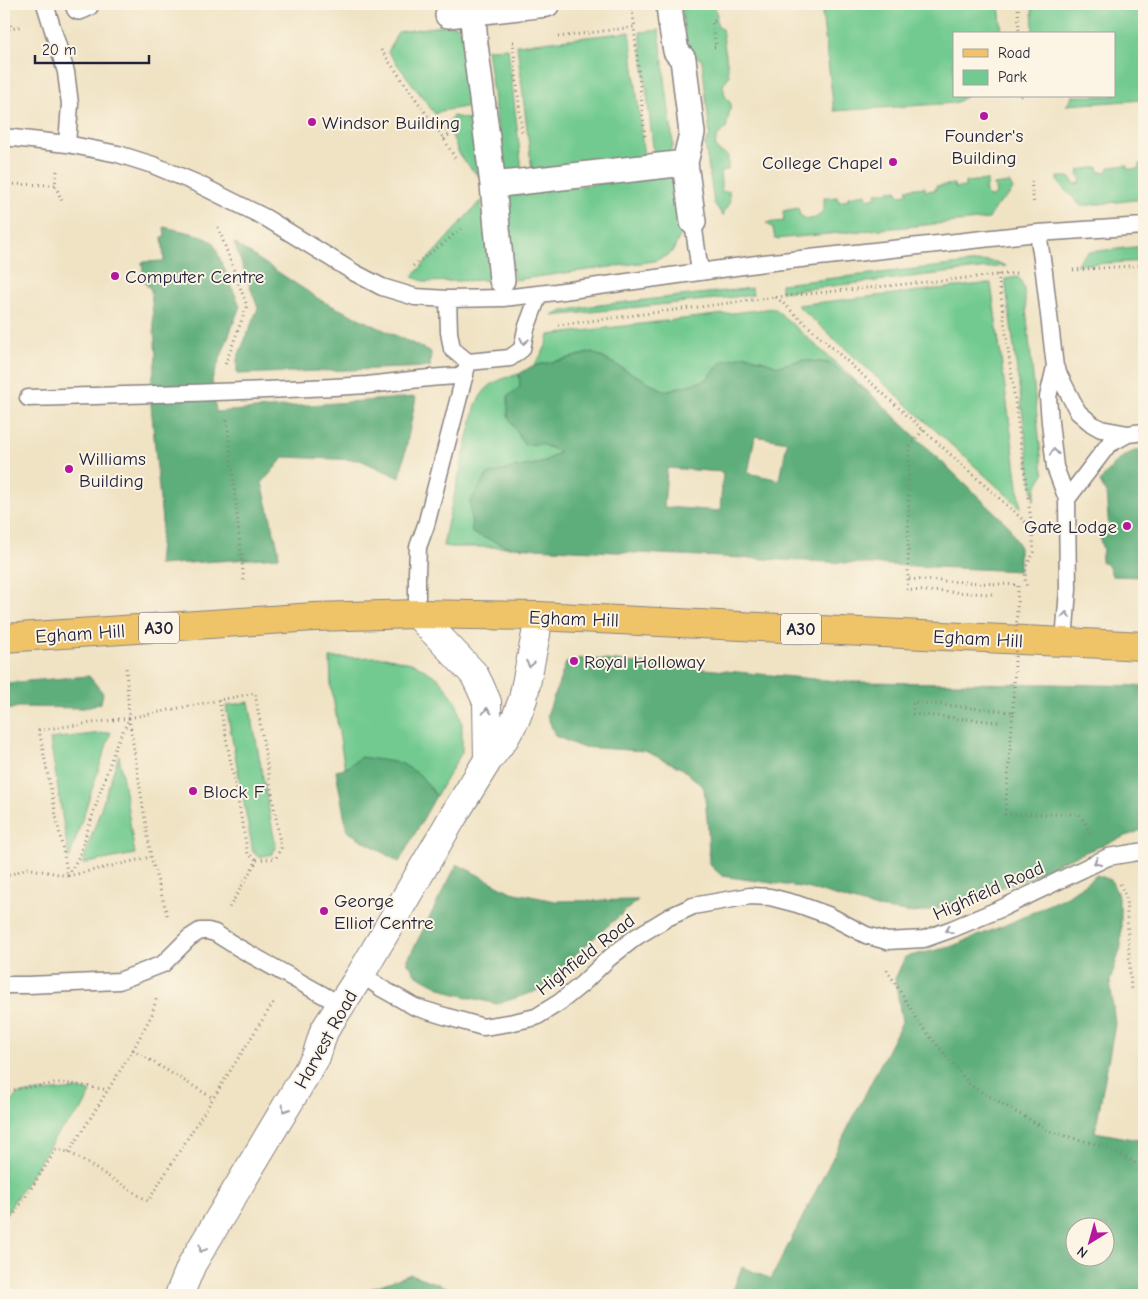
<svg xmlns="http://www.w3.org/2000/svg" width="1148" height="1299" viewBox="0 0 1148 1299" font-family="'Comic Neue',sans-serif">
<style>
.green{fill:#72ca90;stroke:#4a7666}
.forest{fill:#5dae7a;stroke:#40685a;fill-rule:evenodd}
.lines{fill:none;stroke-linecap:round;stroke-linejoin:round}
.service-casing{stroke:#898280;stroke-width:19}
.pedestrian-casing{stroke:#898280;stroke-width:28}
.tertiary-casing{stroke:#898280;stroke-width:30}
.primary-casing{stroke:#898280;stroke-width:30}
.path{stroke:#898280;stroke-width:3;stroke-dasharray:1 4;stroke-linecap:butt}
.service{stroke:#fff;stroke-width:16}
.pedestrian{stroke:#fff;stroke-width:25}
.tertiary{stroke:#fff;stroke-width:28}
.primary{stroke:#efc469;stroke-width:28}
.path-bridge{stroke:#898280;stroke-width:3;stroke-dasharray:1 4;stroke-linecap:butt}
.oneway{stroke:#9c9ca7}
.poi-dot{fill:#b5179e;stroke:#fcf5e5;stroke-width:2}
.labels{text-anchor:middle;stroke-width:4;stroke-linejoin:round;paint-order:stroke}
.shield{fill:#fcf5e5;stroke:#63616e;stroke-width:1}
.shield-label{font-size:18px;font-weight:bold;fill:#22223b}
.poi-label{font-size:19px;fill:#22223b;stroke:#fcf5e5;text-anchor:start}
.street-label{font-size:19px;fill:#22223b;stroke:#fcf5e5}
</style>
<rect width="100%" height="100%" fill="#fcf5e5"/>
<filter id="ink" filterUnits="userSpaceOnUse"><feTurbulence type="fractalNoise" baseFrequency=".02" numOctaves="2"/><feDisplacementMap in="SourceGraphic" scale="10" xChannelSelector="R" yChannelSelector="G"/><feConvolveMatrix kernelMatrix="1 2 1 2 8 2 1 2 1" color-interpolation-filters="sRGB"/></filter>
<filter id="wash" filterUnits="userSpaceOnUse"><feTurbulence type="fractalNoise" baseFrequency=".0096" numOctaves="4" result="noise"/><feDisplacementMap in="SourceGraphic" scale="20" xChannelSelector="R" yChannelSelector="G"/><feGaussianBlur stdDeviation="1.12" result="paint"/><feColorMatrix in="noise" values="0 0 0 0 0 0 0 0 0 0 0 0 0 0 0 0 0 1.4 0 .05"/><feComposite in="paint" operator="in"/></filter>
<g filter="url(#wash)">
<rect width="100%" height="100%" fill="#f0e3c4"/>
<path class="green" d="M699,4H714L717,15L716,21L719,27L722,29L729,76L723,85L725,96L731,104L726,129C717,133 711,145 720,152C723,153 725,154 728,156V169L720,172L722,192L729,191L730,203L725,211L723,216L714,203L705,144L710,136L702,60L687,51L681,6Z
M821,4H999L1002,34H954V96H967L955,103L834,111Z
M1032,4H1144V100L1066,105L1070,102L1072,96H1114V34H1033Z
M448,25H456L464,35L471,106L441,111L435,114L388,52L398,32Z
M659,30L673,143V147L668,153L654,156L640,32Z
M630,32L644,158L532,171L517,45Z
M508,48L522,171L509,172L503,168L487,49Z
M453,116L472,120L480,176H478L460,156L451,133L443,130Z
M1144,163V199L1081,206L1058,182V177H1069L1075,184L1080,183L1081,179L1078,175L1079,170L1098,167L1099,172L1108,171L1109,167L1127,165V169H1138L1139,164Z
M670,174L675,177L682,223L681,234L673,251L667,256L654,261L514,280L505,202L507,196Z
M987,180V185L985,188L987,195L990,197L994,196L996,193L994,185L1010,183L1013,189L1010,194L995,207L989,219L775,239L773,228L766,223L784,221L783,211L798,208L800,215L806,219C820,220 825,211 824,198L837,197L839,202L848,200V197L866,194L867,199L876,197V193L897,190L898,195L907,194V189L925,187V191L936,190V186L954,184L955,188L965,187V182Z
M481,200L490,280L426,282L412,277Z
M1144,246V261L1076,265L1080,259L1088,252Z
M987,261L996,262L1006,266L781,292V284Z
M1018,277L1021,281L1024,289L1042,465L1044,474C1037,483 1035,490 1034,501L1005,279Z
M991,283L1021,508L797,305Z
M752,288L753,295L552,316L563,311L591,306Z
M774,308L875,398L829,363L802,360L778,366L747,355L722,362L706,380L665,391L592,352L562,360L533,366C541,356 547,347 549,335Z
M519,374L520,387L541,444L560,452L542,463L513,468L487,475L472,533L510,547H450L443,546L447,525L476,404C487,383 497,380 519,374Z
M385,657L415,664L438,678L456,701L462,724V752L436,796L431,788L361,757L345,769L331,686L330,658Z
M249,702L276,848L272,854L259,857L253,852L226,706Z
M111,732L69,859L50,739Z
M119,755L135,854L82,864Z
M78,1089L91,1092L81,1111L58,1133L4,1217V1113L18,1094Z"/>
<path class="forest" d="M164,227L200,235L213,242L240,306L212,380L216,412L416,397L400,478L360,460L284,457L262,483L278,548L279,557L158,565L162,521L150,394L156,357L151,290L144,282L142,262L164,261L162,237H165Z
M234,243L322,301L431,352L430,367L237,374V359L258,308Z
M592,352L665,391L706,380L722,362L746,355L778,366L802,360L829,363L875,398L1008,525L1019,546V571L510,547L472,533L470,502L487,475L513,468L542,463L560,452L541,444L524,445L508,416V396L520,387L519,374L532,366L562,360ZM755,436L787,442L780,480L748,473ZM667,468L723,472L720,511L664,507Z
M1144,449V577L1112,576L1109,567L1101,561L1103,550L1100,539L1109,529L1106,493L1100,482C1111,466 1124,451 1144,449Z
M582,658L848,682L1050,684L1144,686V829L1060,862L1029,878L934,910L914,913L877,908L807,888L722,876L709,864L708,829L704,788L683,769L645,751L581,747L555,736L547,715L566,663Z
M89,676L103,693L101,703L84,708L18,707L4,711V683Z
M361,757L401,763L420,775L436,796L399,862L347,831L336,771L345,769Z
M457,864L511,892L555,901L638,900L603,930L575,955L558,980L534,992L497,1004L451,993L415,974L407,961Z
M1097,875L1111,880L1117,893L1121,913V947L1110,981L1115,1024L1095,1132L1144,1141V1295H731L742,1267L771,1279L902,1022L895,979L905,957L950,947L1008,924L1069,895ZM1076,1226H1106V1256H1076Z
M411,1274L467,1295H367L372,1288Z"/>
</g>
<g filter="url(#ink)">
<g class="lines">
<defs>
<path id="service" d="M45,4L66,72L70,104L67,144
M4,137L67,144L118,154L153,165L196,183L266,218L355,273L382,287L415,297L448,299L503,298L556,292L764,263L1038,233L1144,226
M693,222L700,272
M1038,233L1044,272L1055,367L1048,397L1050,422L1055,467L1067,499L1068,589L1064,642
M448,299L449,332L452,349L468,362L510,358L522,349L526,329L539,294
M1055,367L1078,412L1092,424L1101,429L1128,434L1144,432
M28,398C141,394 254,392 367,385C400,382 432,376 465,376
M1067,499L1108,445L1128,434
M417,614V573L418,547L426,525L468,362
M361,974L381,988L415,1007L441,1015L483,1027L509,1023L536,1017L560,1002L582,984L608,959L636,937L669,917L693,906L750,896L770,897L797,904L828,915L866,935L887,941L924,939L952,929L1000,909L1108,857L1144,851
M4,985H28L119,981L163,964L189,938L200,931H208L215,933L239,948L341,1005"/>
<path id="pedestrian" d="M472,4L475,44L493,185L502,280
M669,4L671,23L676,51L683,59L692,133L685,163L693,222
M79,7L86,4
M448,15L547,4
M493,185L685,163"/>
<path id="tertiary" d="M417,614L474,674L480,686L487,702L488,760
M180,1293L192,1264L316,1057L324,1031L361,974L454,815L488,760L504,739L516,718L523,699L536,634L538,616"/>
<path id="primary" d="M4,638L314,617L417,614L538,616L1144,646"/>
</defs>
<use href="#service" class="service-casing"/>
<use href="#pedestrian" class="pedestrian-casing"/>
<use href="#tertiary" class="tertiary-casing"/>
<use href="#primary" class="primary-casing"/>
<path class="path" d="M631,4L635,27
M1018,4L1019,34
M4,6L12,29
M4,31L22,26
M558,37L634,27L645,136
M514,42H513L522,134
M714,47H716L712,21H716
M381,50L444,139L455,158
M1021,96V99
M444,139L454,131
M57,171L55,185L62,201
M1031,181L1034,205
M4,184L55,185
M218,227L247,306L225,365
M413,266L448,240L463,226
M1073,270L1144,265
M998,274L1032,528L1034,552L1026,567L1025,579L1027,588
M776,297L1032,528
M558,325L776,297L1017,273
M227,420L244,582
M923,430L909,448L908,579L1018,585
M908,579L907,590L992,594
M219,700L248,854L257,860
M129,718L255,693L281,848L276,858L257,860L229,908
M129,718L151,857L168,918
M998,722L913,714V702L1013,712L1005,814H1079L1091,833
M68,876L79,856L116,745L129,719
M68,876L151,857
M4,877L27,868L68,876L39,730L129,718L126,666
M1120,884L1126,897L1131,990
M887,970L920,1024L970,1085L1049,1131L1108,1148L1144,1168
M133,1050L152,1014L157,996
M4,1091L59,1083L73,1084L108,1090
M69,1152L133,1050L213,1098
M4,1230L56,1150L69,1152L148,1201L275,1000"/>
<use href="#service" class="service"/>
<use href="#pedestrian" class="pedestrian"/>
<use href="#tertiary" class="tertiary"/>
<use href="#primary" class="primary"/>
<path class="path-bridge" d="M1013,712L1018,585"/>
</g>
<defs><path id="oneway-chevron" d="M-2-3.5L2.5 0L-2 3.5" fill="none" stroke-width="1.6" stroke-linecap="round" stroke-linejoin="round" transform="scale(1.25)"/></defs>
<g class="oneway">
<use href="#oneway-chevron" transform="translate(524 341) rotate(102)"/>
<use href="#oneway-chevron" transform="translate(1054 452) rotate(-96)"/>
<use href="#oneway-chevron" transform="translate(1066 615) rotate(-86)"/>
<use href="#oneway-chevron" transform="translate(530 664) rotate(101)"/>
<use href="#oneway-chevron" transform="translate(487 711) rotate(-91)"/>
<use href="#oneway-chevron" transform="translate(1097 862) rotate(155)"/>
<use href="#oneway-chevron" transform="translate(949 930) rotate(160)"/>
<use href="#oneway-chevron" transform="translate(285 1109) rotate(121)"/>
<use href="#oneway-chevron" transform="translate(202 1249) rotate(121)"/>
</g>
</g>
<g class="poi-dot">
<circle cx="984" cy="116" r="5"/>
<circle cx="312" cy="122" r="5"/>
<circle cx="893" cy="162" r="5"/>
<circle cx="115" cy="276" r="5"/>
<circle cx="69" cy="469" r="5"/>
<circle cx="1127" cy="526" r="5"/>
<circle cx="574" cy="661" r="5"/>
<circle cx="193" cy="791" r="5"/>
<circle cx="324" cy="911" r="5"/>
</g>
<g class="labels">
<g class="shield">
<rect x="139" y="612.5" width="40" height="31" rx="4"/>
<rect x="781" y="613.5" width="40" height="31" rx="4"/>
</g>
<g class="shield-label">
<text x="159" y="634">A30</text>
<text x="801" y="635">A30</text>
</g>
<g class="poi-label">
<text x="322" y="129">Windsor Building</text>
<text x="984" y="142" text-anchor="middle">Founder's<tspan x="984" dy="22">Building</tspan></text>
<text x="883" y="169" text-anchor="end">College Chapel</text>
<text x="125" y="283">Computer Centre</text>
<text x="79" y="465">Williams<tspan x="79" dy="22">Building</tspan></text>
<text x="1117" y="533" text-anchor="end">Gate Lodge</text>
<text x="584" y="668">Royal Holloway</text>
<text x="203" y="798">Block F</text>
<text x="334" y="907">George<tspan x="334" dy="22">Elliot Centre</tspan></text>
</g>
<g class="street-label">
<text transform="translate(574 618) rotate(2)" y="7">Egham Hill</text>
<text transform="translate(80 633) rotate(-4)" y="7">Egham Hill</text>
<text transform="translate(978 638) rotate(3)" y="7">Egham Hill</text>
<text transform="translate(988 890) rotate(-24)" y="7">Highfield Road</text>
<text transform="translate(585 954) rotate(-38)" y="7">Highfield Road</text>
<text transform="translate(325 1039) rotate(-61)" y="7">Harvest Road</text>
</g>
</g>
<rect width="1148" height="1299" fill="none" stroke="#fcf5e5" stroke-width="20"/>
<rect x="953" y="32" width="162" height="65" fill="#fcf5e5" stroke="#a5a1a1"/>
<rect x="963" y="49" width="25" height="8" fill="#efc469" stroke="#a5a1a1"/>
<text x="998" y="58" font-size="15" fill="#22223b">Road</text>
<rect x="963" y="70" width="25" height="15" fill="#72ca90" stroke="#a5a1a1"/>
<text x="998" y="82" font-size="15" fill="#22223b">Park</text>
<g transform="translate(1090 1242) rotate(217)"><circle r="24" fill="#fcf5e5" stroke="#a5a1a1"/>
<path d="M0-4L9 19L0 12L-9 19Z" fill="#b5179e"/>
<text y="-8" font-size="14" font-weight="bold" text-anchor="middle" fill="#22223b">N</text>
</g>
<path d="M35 55v8h114v-8" fill="none" stroke="#22223b" stroke-width="2.5"/>
<text x="42" y="55" font-size="15" fill="#22223b" stroke="#fcf5e5" stroke-width="4" paint-order="stroke">20 m</text>
</svg>
